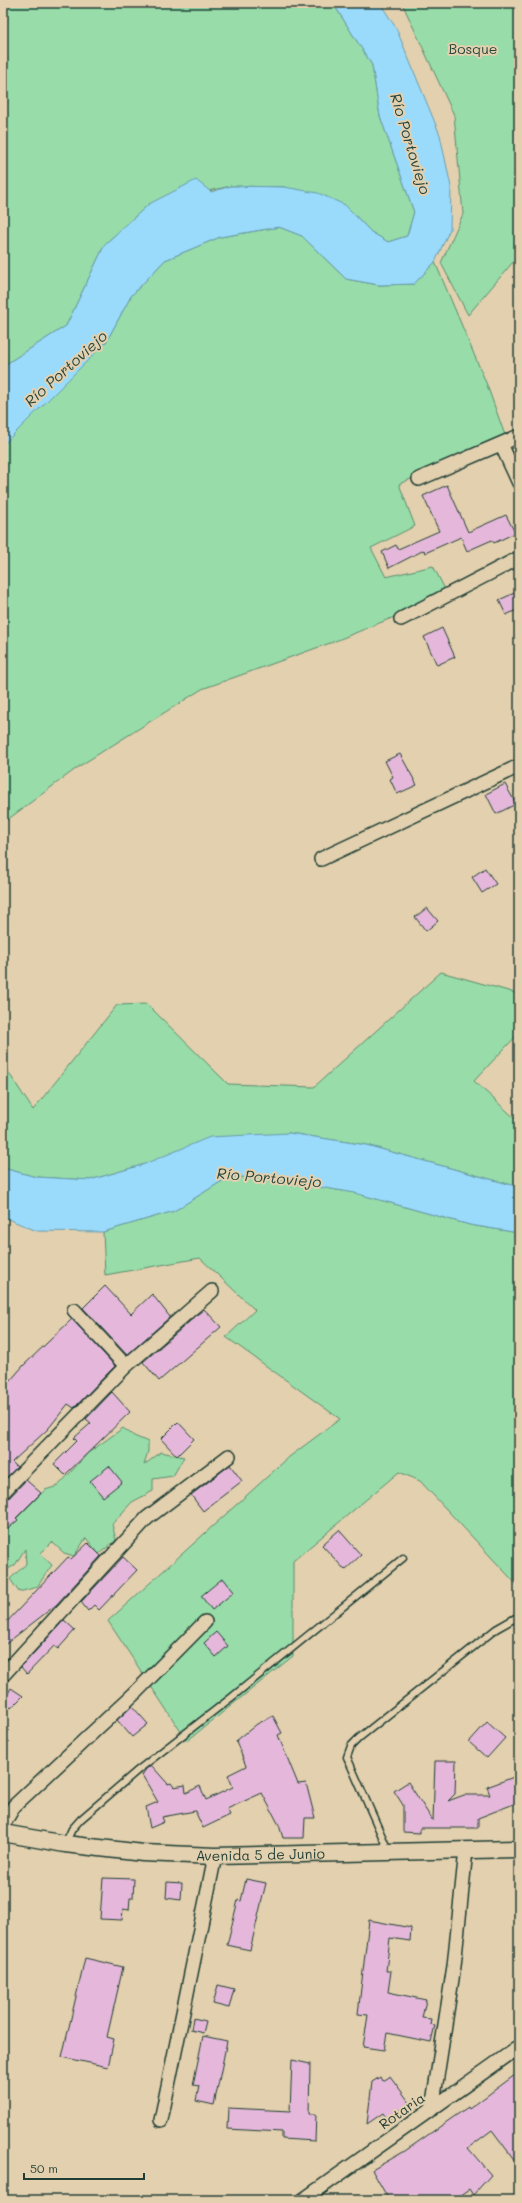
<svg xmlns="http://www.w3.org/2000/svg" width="522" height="2203" viewBox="0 0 522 2203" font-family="Mali,sans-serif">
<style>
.green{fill:#97dca9;stroke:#5b8c6e}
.water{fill:#9adbfc;stroke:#699cac}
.building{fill:#e5b8db;stroke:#1f3d34}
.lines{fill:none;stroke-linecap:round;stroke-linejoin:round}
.service-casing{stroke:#1f3d34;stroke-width:9}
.minor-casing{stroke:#1f3d34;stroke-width:16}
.tertiary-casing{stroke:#1f3d34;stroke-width:19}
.service{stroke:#e3d0ae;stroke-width:6}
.minor{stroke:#e3d0ae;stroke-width:13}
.tertiary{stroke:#e3d0ae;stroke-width:16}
.labels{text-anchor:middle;stroke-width:4;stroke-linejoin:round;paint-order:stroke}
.park-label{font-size:14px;fill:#25453a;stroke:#e3d0ae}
.street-label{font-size:14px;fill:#1f3d34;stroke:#e3d0ae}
.water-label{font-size:15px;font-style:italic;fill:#25453e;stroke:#e3d0ae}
</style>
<rect width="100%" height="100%" fill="#e3d0ae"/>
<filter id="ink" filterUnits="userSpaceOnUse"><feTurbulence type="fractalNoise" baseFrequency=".025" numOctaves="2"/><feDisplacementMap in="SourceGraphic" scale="8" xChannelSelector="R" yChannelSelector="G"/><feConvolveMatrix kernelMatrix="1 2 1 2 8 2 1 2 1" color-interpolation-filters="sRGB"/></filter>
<g filter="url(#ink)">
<path class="green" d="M3,3H333L372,65L380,116L414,212L407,236L388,242L371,232L345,205L284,187L231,186L149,204L105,244L66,326L3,366Z
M402,3H519V255L468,315L441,263L463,214L454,115Z
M279,227L302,236L346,279L379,285L414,284L435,262L487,385L506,438L399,484L415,526L371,548L386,577L433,566L448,595L333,642L202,689L81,765L3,823V445L106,342L131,296L165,260L220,237Z
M441,972L519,994V1033L474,1081L519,1122V1187L366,1145L289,1133L142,1165L90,1180L36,1177L3,1168V1064L33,1110L117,1005L147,1004L228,1084L314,1087Z
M230,1176L284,1181L355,1193L470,1225L519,1233V1587L420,1481L399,1472L293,1561V1656L187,1741L108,1621L289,1457L340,1419L226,1337L255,1310L200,1258L105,1275L103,1232L174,1211Z
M123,1428L134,1436L148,1442V1451L144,1465L161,1452L184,1457L173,1476L153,1479V1491L132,1502L112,1524L116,1540L99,1554L86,1538L74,1556L64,1553L52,1542L40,1554L52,1565L37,1587L19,1592L10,1579L26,1564L25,1549L15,1565L8,1569L3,1563V1532L45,1490L58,1486L88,1453Z"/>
<path class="water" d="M333,3H380L396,28L440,135L451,187L450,229L435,262L414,284L379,285L346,279L302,236L279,227L220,237L165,260L131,296L106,342L3,445V366L66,326L105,244L149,204L196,180L211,192L231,186L284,187L318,193L345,205L371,232L388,242L407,236L414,212L380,116L372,65Z
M289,1133L366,1145L519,1187V1233L470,1225L355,1193L284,1181L230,1176L174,1211L103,1232L37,1231L3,1217V1168L36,1177L90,1180L142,1165L210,1137Z"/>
<path class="building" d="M447,485L468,532L506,515L515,533L494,543L492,540L467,551L461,537L425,553L424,550L389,568L382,552L396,545L398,549L439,531L423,496Z
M519,591V609L506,615L499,600Z
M442,628L455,657L437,665L424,637Z
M400,754L417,785L397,794L390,779L393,777L385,761Z
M505,784L516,804L496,814L486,794Z
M485,868L496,884L482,893L472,877Z
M427,908L438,921L426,931L415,917Z
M105,1286L131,1314L152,1294L170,1317L127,1355L83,1308Z
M204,1309L221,1327L159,1381L143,1362Z
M72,1319L115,1366L74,1408L68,1404L48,1429L12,1462L17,1467L3,1481V1389L23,1366Z
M112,1392L130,1412L65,1475L54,1464L77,1441L74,1438L91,1423L86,1419Z
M178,1422L194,1439L177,1456L161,1439Z
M230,1465L242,1481L203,1511L191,1495Z
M109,1466L122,1482L103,1497L90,1481Z
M26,1480L41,1493L16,1518L18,1520L3,1533V1500L9,1498Z
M339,1530L361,1555L345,1570L322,1545Z
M88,1543L101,1556L56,1605L3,1646V1626L68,1557L71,1559Z
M123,1557L137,1570L99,1610L94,1605L88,1611L81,1602Z
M223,1578L234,1592L212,1610L201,1596Z
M64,1620L75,1630L58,1649L54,1646L27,1674L21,1667Z
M216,1632L228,1646L216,1657L204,1643Z
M11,1688L23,1696L11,1708L3,1702Z
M132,1706L148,1724L132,1737L117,1720Z
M273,1716L282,1733L278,1735L298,1784L306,1783L315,1818H305L304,1838H283L279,1825L262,1793L227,1809L230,1815L203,1828L195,1811L162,1817L164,1822L150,1828L146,1807L158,1802L142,1775L146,1769L151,1765L168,1784L171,1783L174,1787L185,1785L186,1793L200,1786L206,1800L233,1787L228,1775L246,1766L236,1741L257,1724Z
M487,1722L505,1738L487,1758L469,1742Z
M435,1761H456L455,1794L448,1801L464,1795H490L487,1787L519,1775V1802L478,1818V1828H420V1833L403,1832V1805L394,1791L408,1782L433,1821Z
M103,1878L134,1879L133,1898H130L129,1910L123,1909L122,1920L100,1919Z
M246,1879L266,1883L250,1950L227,1945L238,1900L241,1901Z
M167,1882L182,1883L181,1900L166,1898Z
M369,1920L411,1928L410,1941L390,1938L386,1971H391L388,1992L426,2000L422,2018L431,2019L430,2024L435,2025L431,2042L387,2033L384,2050L363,2047L368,2015L358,2014Z
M85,1958L123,1967L107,2037L114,2039L108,2067L62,2057Z
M218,1985L234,1989L229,2008L213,2004Z
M193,2018L206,2021L203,2033L191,2030Z
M203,2036L227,2041L214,2105L196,2101L199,2086L193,2085Z
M292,2060L310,2064L309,2114H316L315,2141L282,2139V2132L227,2129L228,2108L290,2111Z
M519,2072V2166L492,2130L468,2148L491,2175L473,2195L469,2189L453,2200H389L372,2170L405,2151L468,2107L469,2109Z
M390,2076L410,2103L388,2120L383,2113L367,2124L372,2082L380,2077L382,2081Z"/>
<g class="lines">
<defs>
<path id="service" d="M66,1842L72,1829L81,1819L138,1770L232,1697L403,1558
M388,1850L347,1757L351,1746L359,1738L496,1629L519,1616"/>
<path id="minor" d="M501,444L519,483
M419,479L519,436
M401,619L519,558
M321,859L519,766
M74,1310L126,1366
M3,1492L126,1366L212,1291
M3,1675L147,1518L229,1456
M3,1825L14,1806L135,1693L205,1622
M432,2109L454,1966L466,1850
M161,2120L215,1856
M303,2200L519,2047"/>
<g id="tertiary">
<path id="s1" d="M3,1833L65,1844L143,1853L215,1856L519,1849"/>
</g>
</defs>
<use href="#service" class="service-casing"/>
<use href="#minor" class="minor-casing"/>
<use href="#tertiary" class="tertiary-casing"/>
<use href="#service" class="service"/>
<use href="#minor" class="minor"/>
<use href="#tertiary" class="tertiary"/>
</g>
</g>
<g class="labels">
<g class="park-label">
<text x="473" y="54">Bosque</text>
</g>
<g class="street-label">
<text dy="5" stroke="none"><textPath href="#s1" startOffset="259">Avenida 5 de Junio</textPath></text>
<text transform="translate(402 2111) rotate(-35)" y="5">Rotaria</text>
</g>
<g class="water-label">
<text transform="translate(410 144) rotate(73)" y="5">Río Portoviejo</text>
<text transform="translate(66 369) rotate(-42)" y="5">Río Portoviejo</text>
<text transform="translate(269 1178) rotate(5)" y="5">Río Portoviejo</text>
</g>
</g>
<rect width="522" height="2203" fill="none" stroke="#e3d0ae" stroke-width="16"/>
<rect x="8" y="8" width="506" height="2187" fill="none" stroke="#1f3d34" stroke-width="1.5" filter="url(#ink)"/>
<path d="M24 2173v6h120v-6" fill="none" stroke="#1f3d34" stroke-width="2"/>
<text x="30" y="2173" font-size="12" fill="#1f3d34" stroke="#e3d0ae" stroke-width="3" paint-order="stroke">50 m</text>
</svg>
